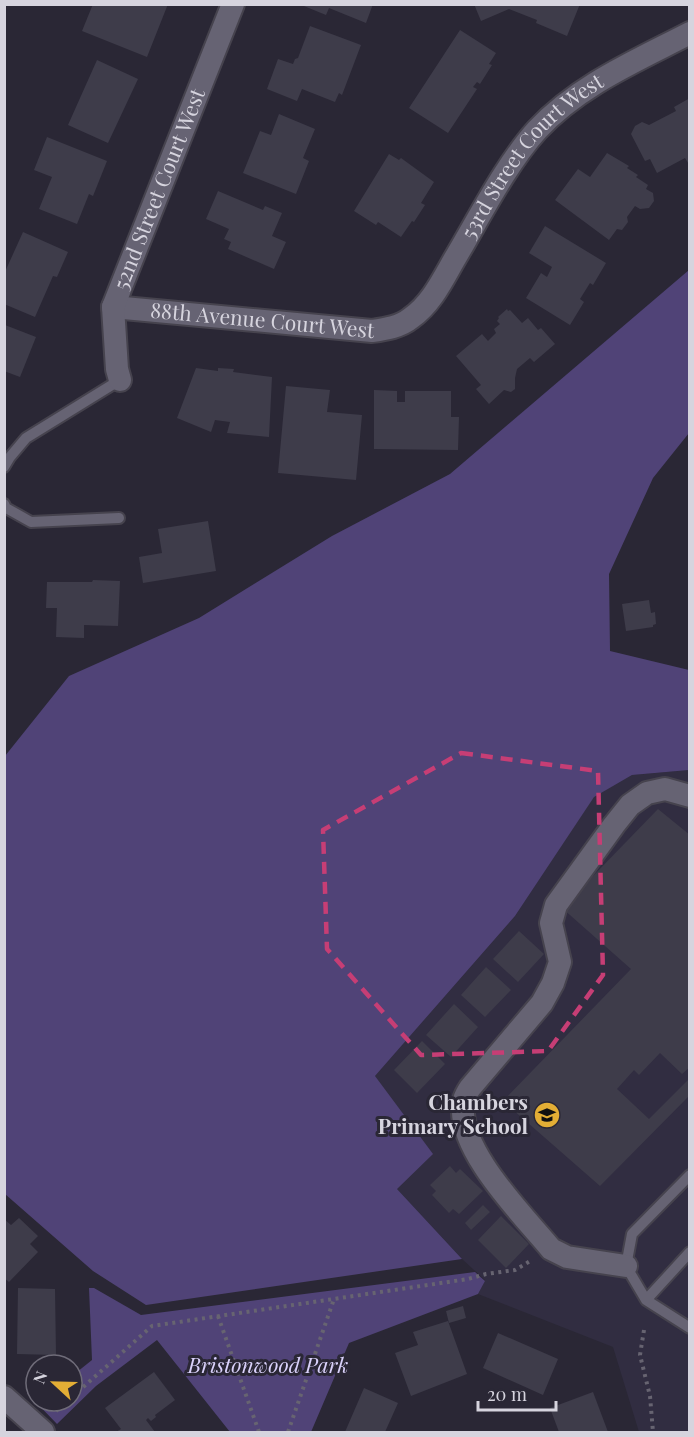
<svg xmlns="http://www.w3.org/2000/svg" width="694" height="1437" viewBox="0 0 694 1437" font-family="'Playfair Display',serif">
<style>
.built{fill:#312d41}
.green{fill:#504377}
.building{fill:#3e3c4a}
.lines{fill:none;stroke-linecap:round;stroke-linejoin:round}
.lane-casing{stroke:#46434e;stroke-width:14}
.street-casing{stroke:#46434e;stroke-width:26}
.path{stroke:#676471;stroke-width:4;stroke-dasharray:3 4.5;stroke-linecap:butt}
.lane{stroke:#666373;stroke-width:10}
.street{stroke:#666373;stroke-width:22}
.marked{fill:none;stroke:#c63e75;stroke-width:4.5;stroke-dasharray:12 8;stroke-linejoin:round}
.labels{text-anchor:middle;stroke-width:6;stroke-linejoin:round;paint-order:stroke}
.street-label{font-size:21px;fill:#d6d4de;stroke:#2a2735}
.poi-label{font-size:21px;font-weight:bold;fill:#d6d4de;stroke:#2a2735;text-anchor:end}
.park-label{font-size:21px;font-style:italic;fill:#dad2fb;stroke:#2a2735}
</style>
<rect width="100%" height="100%" fill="#2a2735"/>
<path class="built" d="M689,770V1432H639L613,1347L478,1294L485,1280L462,1259L396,1188L375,1076L515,916L594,796L632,775Z"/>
<path class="green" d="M689,270V433L653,478L609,574L610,651L689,670V770L632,775L594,797L515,916L375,1076L433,1154L397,1189L462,1259L146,1305L93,1271L5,1194V756L69,676L199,618L332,536L450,474Z
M475,1272L485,1281L478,1294L349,1343L311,1432H230L157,1340L96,1386L57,1424L27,1393L36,1382V1401H72V1376L92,1360L89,1288H94L141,1315Z"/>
<path class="building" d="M93,4H168L147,57L82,31Z
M299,4H373L366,23L329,8L326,15Z
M474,4H580L567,36L536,23L537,20L509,9L481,21Z
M310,26L361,45L342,95L339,93L335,102L302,89L297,101L267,89L278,59L293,64L295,59L298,58Z
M460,30L496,53L489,64L492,65L480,84L477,82L473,87L477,89L448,133L409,108Z
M97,60L138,79L108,143L68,125Z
M690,98V166L685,158L657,173L650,159L645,161L631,134L635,126L642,122L649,125L676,111L674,107Z
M279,114L315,129L303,158L309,161L296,194L243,173L260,131L271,135Z
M47,137L107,161L93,196L89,194L77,224L39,209L52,177L34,170Z
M607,153L629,166L627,168L638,175L636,177L648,185L646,189L653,193L654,201L649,208L640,209L635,206L627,217L628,222L622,230L617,229L609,240L555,200L578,169L590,177Z
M389,154L399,160L401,158L434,182L421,203L425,205L414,222L412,221L401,237L378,222L376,225L354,211Z
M218,191L263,210L265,206L282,213L272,236L286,242L274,269L228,249L231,242L224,239L229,229L206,219Z
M545,226L606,263L593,285L590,283L580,299L584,302L570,325L526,298L541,273L547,277L552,267L529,253Z
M23,232L68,252L57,277L53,276L35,317L4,304V274Z
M507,309L508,311L510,310L522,323L528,318L538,330L541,328L555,344L534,362L530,358L517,369L515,378V389L511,392L504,390L489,404L476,389L481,385L456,356L482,334L488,341L496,333L494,329L500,324L497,321L499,318L498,317Z
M5,325L36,337L20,377L4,371Z
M196,368L218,371V368L234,369L233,372L272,377L269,437L227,433L230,422L215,420L211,432L177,418Z
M286,386L330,390L327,412L362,415L356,480L278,473Z
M374,390L397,391V402H405V391H451V417H459L458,450L374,449Z
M208,521L216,571L143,583L139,557L162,553L158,529Z
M93,580L120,581L118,626L84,625V638L56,637L57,608H46L47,582H92Z
M649,600L651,613L655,612L656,624L653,625V627L626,631L622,604Z
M658,809L690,835V1067L682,1074L660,1053L639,1075L634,1070L617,1089L649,1119L690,1078V1095L600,1186L503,1101L631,969L562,908Z
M519,931L544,954L518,982L493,959Z
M486,967L511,990L485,1017L461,995Z
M454,1004L478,1027L451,1057L426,1035Z
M422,1041L445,1064L417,1093L394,1070Z
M450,1166L456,1173L460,1169L483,1191L459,1214L453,1209L449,1213L432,1195L436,1191L430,1185Z
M483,1205L490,1212L471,1230L465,1223Z
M501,1216L529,1244L506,1268L478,1240Z
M19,1218L38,1236L30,1244L38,1252L9,1282L4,1278V1219L11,1225Z
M18,1288L55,1289L56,1355L17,1354Z
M463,1306L466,1318L449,1323L446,1311Z
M448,1321L467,1374L411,1396L395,1353L418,1345L413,1332Z
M498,1333L558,1359L543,1395L483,1368Z
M154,1372L175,1400L155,1415L156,1417L151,1421L148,1418L146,1420L155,1432H116L121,1429L105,1408Z
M364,1388L398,1403L385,1432H345Z
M593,1392L608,1432H559L550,1408Z"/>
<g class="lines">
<defs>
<path id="lane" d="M4,467L10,457L26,438L120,380
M4,504L6,508L31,522L119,518
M690,1175L632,1234L626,1266L646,1300L690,1328
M646,1300L690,1252"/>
<g id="street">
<path id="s1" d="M113,307L372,331C386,329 400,327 411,318C431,304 442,281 454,260C478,220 506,164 537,130C579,85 636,61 690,33"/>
<path id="s2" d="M120,380L117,369L113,307L233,4"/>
<path d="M626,1266L567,1257L551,1249C524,1216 453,1146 464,1100C465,1096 468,1091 470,1088L542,1003L553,983L560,962L551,923L556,905L614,825L630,805L647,793L665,789L690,796"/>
<path d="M4,1397L43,1432"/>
</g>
</defs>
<use href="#lane" class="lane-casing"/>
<use href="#street" class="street-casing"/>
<path class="path" d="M218,1316L259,1432
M644,1330L640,1355L650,1396L653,1432
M72,1397L152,1326L468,1279L486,1274L515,1270L532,1260
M56,1411L68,1401
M288,1432L334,1299"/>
<use href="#lane" class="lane"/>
<use href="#street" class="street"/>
</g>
<path class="marked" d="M461,753L598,771L603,975L548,1051L421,1055L327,949L323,830Z"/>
<defs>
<symbol id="school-disc" viewBox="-11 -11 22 22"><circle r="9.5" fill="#e3ae35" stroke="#2a2735"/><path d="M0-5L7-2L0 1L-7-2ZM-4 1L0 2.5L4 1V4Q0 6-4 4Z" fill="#111"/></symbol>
</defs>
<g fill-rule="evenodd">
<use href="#school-disc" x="532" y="1100" width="30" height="30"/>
</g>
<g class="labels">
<g class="street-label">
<text dy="7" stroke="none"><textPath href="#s1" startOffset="506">53rd Street Court West</textPath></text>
<text dy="7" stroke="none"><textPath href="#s2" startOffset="200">52nd Street Court West</textPath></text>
<text dy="7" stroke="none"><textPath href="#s1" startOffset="150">88th Avenue Court West</textPath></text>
</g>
<g class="poi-label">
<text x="528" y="1110">Chambers<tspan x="528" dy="24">Primary School</tspan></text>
</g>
<g class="park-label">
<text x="268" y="1373">Bristonwood Park</text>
</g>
</g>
<rect width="694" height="1437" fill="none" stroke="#d6d4de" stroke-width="12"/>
<g transform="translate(54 1383) rotate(292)"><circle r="28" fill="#2a2735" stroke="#6f6c79" stroke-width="1.5"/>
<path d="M0-4.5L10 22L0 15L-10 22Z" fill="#e3ae35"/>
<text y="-9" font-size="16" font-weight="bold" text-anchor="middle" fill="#d6d4de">N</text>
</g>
<path d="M478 1401v9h78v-9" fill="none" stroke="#d6d4de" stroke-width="3"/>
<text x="487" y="1401" font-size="18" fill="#d6d4de" stroke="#2a2735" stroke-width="4.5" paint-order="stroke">20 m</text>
</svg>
